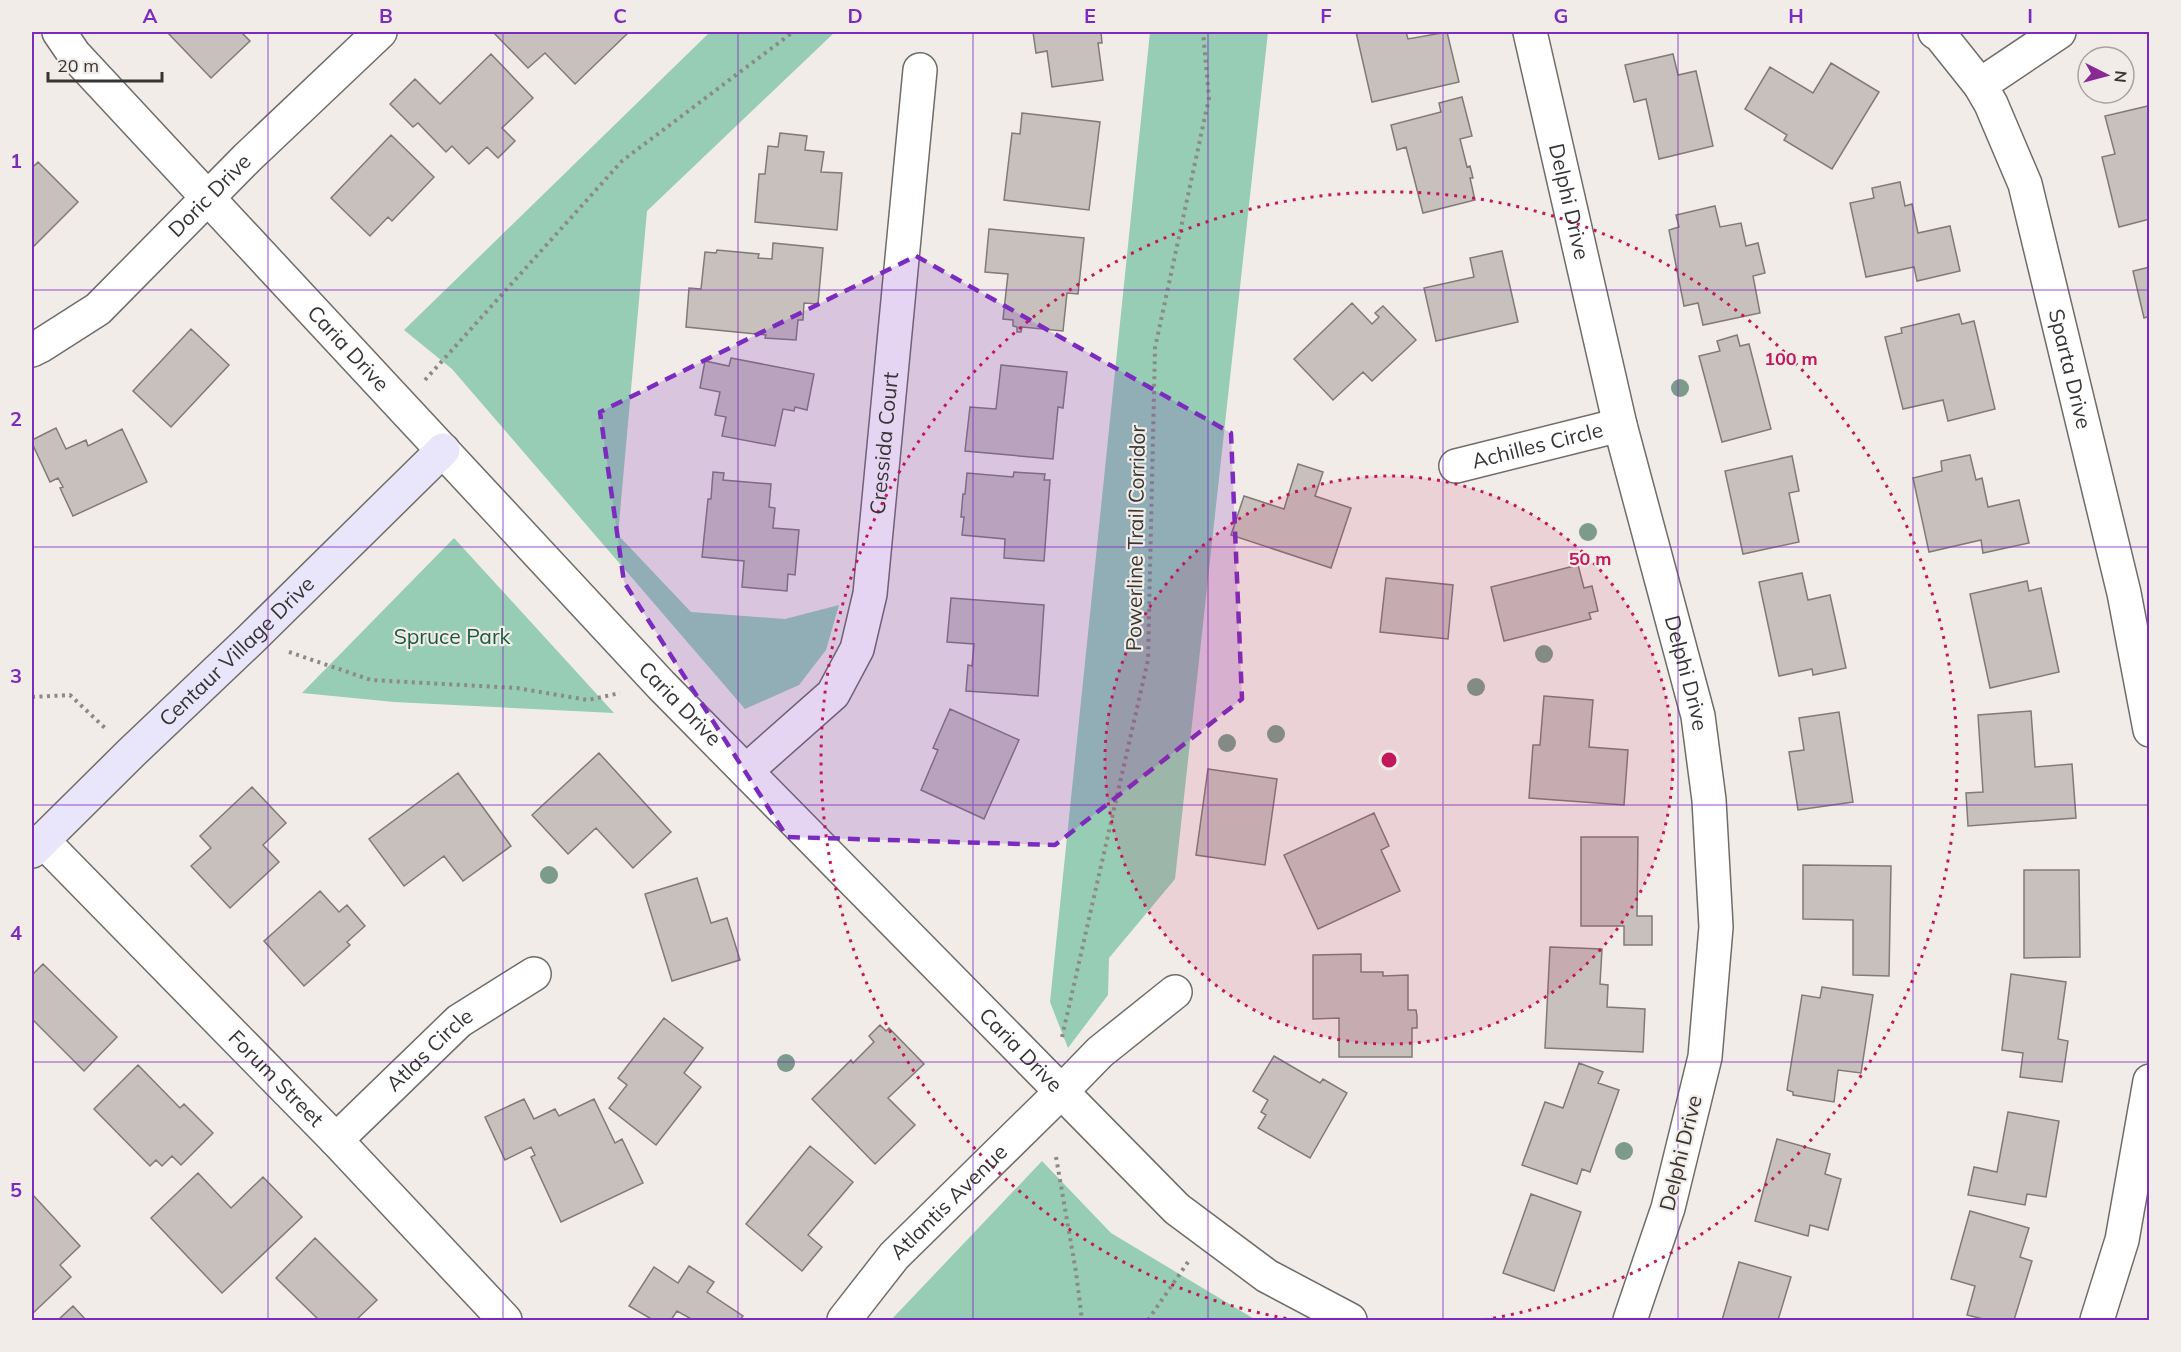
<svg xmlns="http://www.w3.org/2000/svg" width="2181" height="1352" viewBox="0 0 2181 1352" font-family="Mulish,sans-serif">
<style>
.green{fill:#97cdb5}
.building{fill:#c7c0bd;stroke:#817a78;stroke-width:1.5}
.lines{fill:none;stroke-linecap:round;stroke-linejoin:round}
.street-casing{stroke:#706c68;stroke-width:36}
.secondary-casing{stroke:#706c68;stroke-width:36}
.path{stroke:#8d8a86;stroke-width:4;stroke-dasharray:3 4.5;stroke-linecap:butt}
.street{stroke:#fff;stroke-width:33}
.secondary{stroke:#e9e5fb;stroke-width:33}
.tree{fill:#7c9b8c}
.marked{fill:#7b2cbf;fill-opacity:0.2;stroke:#7b2cbf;stroke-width:4.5;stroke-dasharray:12 8;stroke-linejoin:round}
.grid{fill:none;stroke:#7b2cbf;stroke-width:1.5;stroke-opacity:0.55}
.ring{fill:none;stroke:#c2185b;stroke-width:3;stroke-dasharray:3 6}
.labels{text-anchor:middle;stroke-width:4.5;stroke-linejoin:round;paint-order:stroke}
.street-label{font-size:21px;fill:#373533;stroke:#f1ece7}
.park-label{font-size:21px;fill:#1c5842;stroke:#f1ece7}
.centre{fill:#c2185b;stroke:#f1ece7;stroke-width:3}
.ring-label{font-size:18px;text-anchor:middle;font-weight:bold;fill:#c2185b;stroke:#f1ece7;stroke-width:4.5;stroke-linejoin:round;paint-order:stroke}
.neatline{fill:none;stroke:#7b2cbf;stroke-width:2}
.grid-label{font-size:20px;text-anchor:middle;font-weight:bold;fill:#7b2cbf}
</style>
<rect width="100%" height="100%" fill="#f1ece7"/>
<path class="green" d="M710,32H835L647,211L618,535L691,612L785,619L839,605L826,650L799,685L745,709L452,369L404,330Z
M1150,32H1268L1175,879L1109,958L1108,995L1068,1048L1050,1002Z
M454,538L614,713L394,702L302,693Z
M1042,1161L1111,1233L1256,1320H891Z"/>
<path class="building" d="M167,32H241L250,41L211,78Z
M498,32H629L575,84L545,53L528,68L495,34Z
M1033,32H1101L1102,43H1098L1103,80L1052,87L1047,51L1036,53Z
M1356,32H1406L1408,39L1447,32L1459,82L1372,102Z
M491,54L533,98L502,128L515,141L498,158L487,147L469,164L452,146L446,152L418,123L413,127L390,104L415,79L440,104Z
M1673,54L1678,75L1696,71L1713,146L1659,159L1646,99L1634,102L1625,65Z
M1831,63L1879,92L1832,169L1784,140L1787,135L1745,109L1770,67L1813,93Z
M1462,97L1472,136L1460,139L1467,167L1470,166L1473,178H1470L1475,200L1423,213L1406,147L1397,150L1391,125L1441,112L1439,103Z
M2148,106L2150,114V219L2119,227L2102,157L2115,154L2105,116Z
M1022,113L1100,122L1089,210L1004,200L1012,133L1020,134Z
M780,133L807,136L805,150L824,152L821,172L842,173L837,230L755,222L759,174H765L768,146L778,147Z
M391,135L434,177L392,221L388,217L370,236L331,198Z
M38,162L78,202L32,248V168Z
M1900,182L1905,206L1912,204L1918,233L1950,226L1960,271L1917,281L1914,267L1866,277L1850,203L1874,198L1872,188Z
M1715,206L1720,227L1741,223L1746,246L1758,243L1765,273L1753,276L1760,313L1703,325L1698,303L1684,306L1669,230L1679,227L1676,215Z
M989,229L1084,238L1078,294L1067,293L1063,331L1022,327L1021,332H1017V327L1013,326V320L1003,319L1008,274L985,272Z
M773,243L823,248L818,304L804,303L803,320H798L796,340L765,338L766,335L686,327L689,288L701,289L705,252L716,253L717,250L759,254L758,258L772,259Z
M1502,251L1518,322L1436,341L1424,288L1474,277L1470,258Z
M2150,267V316L2144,318L2133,271Z
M1352,303L1372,324L1379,317L1375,313L1383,306L1416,340L1372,381L1363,372L1333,400L1294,359Z
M1959,314L1962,324L1974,321L1995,409L1948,421L1943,400L1903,409L1885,337L1902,333L1901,328Z
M191,329L229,365L171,427L133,391Z
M1737,335L1740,346L1749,344L1771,429L1722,442L1699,356L1720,351L1717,341Z
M731,358L814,374L807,410L795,407L794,411L783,409L775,446L722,436L726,417L715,415L720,392L700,388L705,361L729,366Z
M1001,365L1067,372L1063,408L1058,407L1053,459L965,451L970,407L996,409Z
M56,428L66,449L86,440L88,446L122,429L147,482L73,516L60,488L63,487L58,478L50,482L32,443V440Z
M1970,455L1976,480L1982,478L1988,507L2019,500L2029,543L1983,553L1981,540L1929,552L1913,478L1942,471L1941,461Z
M1792,456L1799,491L1789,493L1799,542L1743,554L1725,471Z
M1298,464L1323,472L1315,496L1351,508L1331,568L1231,535L1244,496L1284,509Z
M713,472L724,473L723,480L771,484L769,507L775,508L773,528L799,530L795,575L788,574L787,591L742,587L744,561L702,557L708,499H711Z
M1014,472L1045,474L1044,480H1050L1044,561L1004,558L1005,539L962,535L964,517H961L963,494H965L967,473L1013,477Z
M1578,565L1584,588L1592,586L1598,611L1589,613L1591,619L1504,641L1491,587Z
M1802,573L1808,600L1830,595L1846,668L1813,675L1812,669L1779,676L1759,582Z
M1386,578L1453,585L1448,639L1380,632Z
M2027,581L2029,591L2041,588L2059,672L1990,688L1970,594Z
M951,598L1044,605L1038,696L966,691L968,665L972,666L974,644L947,642Z
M1544,696L1593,700L1589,747L1628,750L1624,805L1529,798L1533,745H1540Z
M950,709L1019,740L984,819L921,790L938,750L933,748Z
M2031,711L2035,767L2072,764L2076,818L1968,826L1966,793L1983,792L1978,715Z
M1839,712L1853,802L1798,810L1789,752L1804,750L1799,718Z
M599,753L671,832L633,868L596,828L568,854L532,815Z
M1208,769L1277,779L1265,865L1196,855Z
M458,773L511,846L463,881L444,856L404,886L369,839Z
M252,787L286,823L263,845L279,862L230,908L191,866L211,848L200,836Z
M1374,813L1389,846L1381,850L1400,891L1318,929L1284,855Z
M1581,837H1638L1637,916H1652V945H1624V926H1581Z
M1803,865L1891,866L1889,976L1853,975V920L1803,919Z
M2024,870H2079L2080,957L2024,958Z
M697,878L711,923L727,918L740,960L672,981L645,894Z
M320,891L339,912L347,905L365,926L347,942L350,945L304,986L264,941Z
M1550,947L1602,949L1600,984L1608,985L1607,1007L1645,1009L1643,1052L1545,1048Z
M1361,954V972H1383V976L1408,975V1010H1416L1417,1016V1028H1412V1057H1339V1018L1313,1019V955Z
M43,964L117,1037L84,1071L32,1019V975Z
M2011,974L2066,982L2058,1039L2068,1041L2062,1082L2020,1077L2023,1053L2002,1050Z
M1822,987L1873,995L1861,1073L1838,1070L1834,1102L1793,1095V1092L1787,1090L1802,995L1820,998Z
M664,1018L703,1048L684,1073L701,1087L656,1145L609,1108L627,1085L618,1078Z
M880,1025L886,1031L889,1028L924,1064L888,1098L915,1125L875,1164L812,1099L851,1060L853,1063L874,1042L869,1036Z
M1274,1056L1320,1083L1323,1079L1347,1093L1310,1158L1258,1128L1266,1115L1261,1112L1268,1100L1253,1091Z
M1579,1063L1603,1072L1598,1083L1619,1090L1590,1172L1582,1169L1577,1184L1522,1165L1545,1102L1563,1108Z
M138,1065L180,1108L184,1104L213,1133L181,1165L172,1156L162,1166L156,1160L150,1166L94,1109Z
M524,1099L534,1119L555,1109L559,1116L594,1099L615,1143L622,1139L643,1183L561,1222L531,1157L535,1155L531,1147L505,1160L485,1117Z
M2008,1112L2059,1121L2046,1197L2027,1194L2025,1205L1968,1195L1974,1167L1997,1172Z
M1777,1139L1830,1154L1825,1174L1841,1179L1828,1230L1810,1225L1808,1236L1755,1221Z
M810,1146L853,1182L808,1235L822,1247L802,1271L746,1224Z
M198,1173L231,1208L263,1177L302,1217L222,1293L151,1218Z
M32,1194L80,1246L60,1265L71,1277L32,1314Z
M1531,1194L1581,1212L1554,1291L1503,1273Z
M1970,1211L2029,1228L2020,1257L2032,1261L2014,1320H1987L1967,1315L1975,1286L1951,1279Z
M315,1238L377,1300L356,1320H319L276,1278Z
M1739,1262L1791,1277L1778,1320H1722Z
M689,1266L714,1282L707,1292L743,1316L740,1320H693L677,1311L671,1320H653L629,1306L654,1267L678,1283Z
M73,1306L86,1320H58Z"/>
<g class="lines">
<defs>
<g id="street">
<path id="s1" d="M59,32L74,54L661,685L1177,1209L1267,1276L1350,1320"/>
<path id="s2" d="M1530,32L1620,425L1698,716L1709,800L1716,927L1705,1057L1668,1208L1630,1320"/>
<path id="s3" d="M1935,32L1940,35L1980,85L1991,104L2025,184L2124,593L2150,730"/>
<path d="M1980,85L2059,32"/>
<path id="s4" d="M32,350L40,346L98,309L247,158L380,32"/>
<path id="s5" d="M1456,466L1620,425"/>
<path id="s6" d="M746,771L833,694L857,649L870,594L920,70"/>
<path id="s7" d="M42,840L336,1140L505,1320"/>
<path id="s8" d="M336,1140L459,1021L534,974"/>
<path id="s9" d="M844,1320L894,1256L1061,1092L1100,1052L1175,992"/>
<path d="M2097,1320L2122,1240L2150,1081"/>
</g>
<g id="secondary">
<path id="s10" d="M32,851L132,752L251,639L443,450"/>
</g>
</defs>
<use href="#street" class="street-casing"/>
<use href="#secondary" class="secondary-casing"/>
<path class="path" d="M425,380L622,161L793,32
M289,652L371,680L517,688L588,700L620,693
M32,697L70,695L105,728
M1062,1037L1148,660L1155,348L1209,98L1203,32
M1056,1157L1076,1272L1082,1320
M1148,1320L1188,1262"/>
<use href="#street" class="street"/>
<use href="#secondary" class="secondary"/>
</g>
<g class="tree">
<circle cx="1680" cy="388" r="9"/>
<circle cx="1588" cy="532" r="9"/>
<circle cx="1544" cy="654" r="9"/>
<circle cx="1476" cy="687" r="9"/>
<circle cx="1276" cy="734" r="9"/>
<circle cx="1227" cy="743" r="9"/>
<circle cx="549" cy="875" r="9"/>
<circle cx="786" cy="1063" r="9"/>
<circle cx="1624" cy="1151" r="9"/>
</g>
<path class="marked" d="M916,256L1231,433L1242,699L1055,845L787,837L624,582L600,412Z"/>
<path class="grid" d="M268,32V1320M503,32V1320M738,32V1320M973,32V1320M1208,32V1320M1443,32V1320M1678,32V1320M1913,32V1320M32,290H2150M32,547H2150M32,805H2150M32,1062H2150"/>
<circle cx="1389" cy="760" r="284" fill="#c2185b" fill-opacity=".12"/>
<g class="ring">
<circle cx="1389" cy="760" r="284"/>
<path d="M1295 1320A568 568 0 1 1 1483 1320"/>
</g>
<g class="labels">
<g class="street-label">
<text dy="7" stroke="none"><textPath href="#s4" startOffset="237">Doric Drive</textPath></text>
<text dy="7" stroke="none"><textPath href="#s2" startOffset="174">Delphi Drive</textPath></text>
<text dy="7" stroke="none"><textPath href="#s1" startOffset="429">Caria Drive</textPath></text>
<text dy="7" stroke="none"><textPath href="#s3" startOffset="369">Sparta Drive</textPath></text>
<text dy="7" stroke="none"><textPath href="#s6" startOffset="375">Cressida Court</textPath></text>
<text dy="7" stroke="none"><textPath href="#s5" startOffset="84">Achilles Circle</textPath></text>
<text transform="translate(1136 538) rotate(-89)" y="7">Powerline Trail Corridor</text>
<text dy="7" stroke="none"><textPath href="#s10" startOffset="286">Centaur Village Drive</textPath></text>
<text dy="7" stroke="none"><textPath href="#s2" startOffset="660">Delphi Drive</textPath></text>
<text dy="7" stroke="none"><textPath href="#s1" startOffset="915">Caria Drive</textPath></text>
<text dy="7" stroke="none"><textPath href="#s1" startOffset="1401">Caria Drive</textPath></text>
<text dy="7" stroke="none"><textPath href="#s8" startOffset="130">Atlas Circle</textPath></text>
<text dy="7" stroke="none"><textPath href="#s7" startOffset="334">Forum Street</textPath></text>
<text transform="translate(1681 1153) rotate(-76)" y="7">Delphi Drive</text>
<text dy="7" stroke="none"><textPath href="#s9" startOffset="158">Atlantis Avenue</textPath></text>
</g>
<g class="park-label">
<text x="452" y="644">Spruce Park</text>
</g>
</g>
<circle cx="1389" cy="760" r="9" class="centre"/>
<g class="ring-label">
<text x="1791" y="365">100 m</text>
<text x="1590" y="565">50 m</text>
</g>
<rect width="2181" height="1352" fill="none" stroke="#f1ece7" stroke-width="66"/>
<g transform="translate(2106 75) rotate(96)"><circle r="28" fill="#f1ece7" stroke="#a7a39f" stroke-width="1.5"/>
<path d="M0-4.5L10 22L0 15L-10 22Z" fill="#892a94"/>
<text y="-9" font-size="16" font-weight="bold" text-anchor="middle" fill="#373533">N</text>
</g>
<path d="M48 72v9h114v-9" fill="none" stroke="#373533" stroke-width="3"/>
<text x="57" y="72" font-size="18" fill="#373533" stroke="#f1ece7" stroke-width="4.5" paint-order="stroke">20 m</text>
<rect x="33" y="33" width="2115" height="1286" class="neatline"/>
<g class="grid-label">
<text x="150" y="23">A</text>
<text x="386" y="23">B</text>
<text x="620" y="23">C</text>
<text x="855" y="23">D</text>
<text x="1090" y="23">E</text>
<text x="1326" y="23">F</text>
<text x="1561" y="23">G</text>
<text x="1796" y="23">H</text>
<text x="2030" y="23">I</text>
<text x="16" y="168">1</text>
<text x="16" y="426">2</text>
<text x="16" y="683">3</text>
<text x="16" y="940">4</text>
<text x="16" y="1197">5</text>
</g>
</svg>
